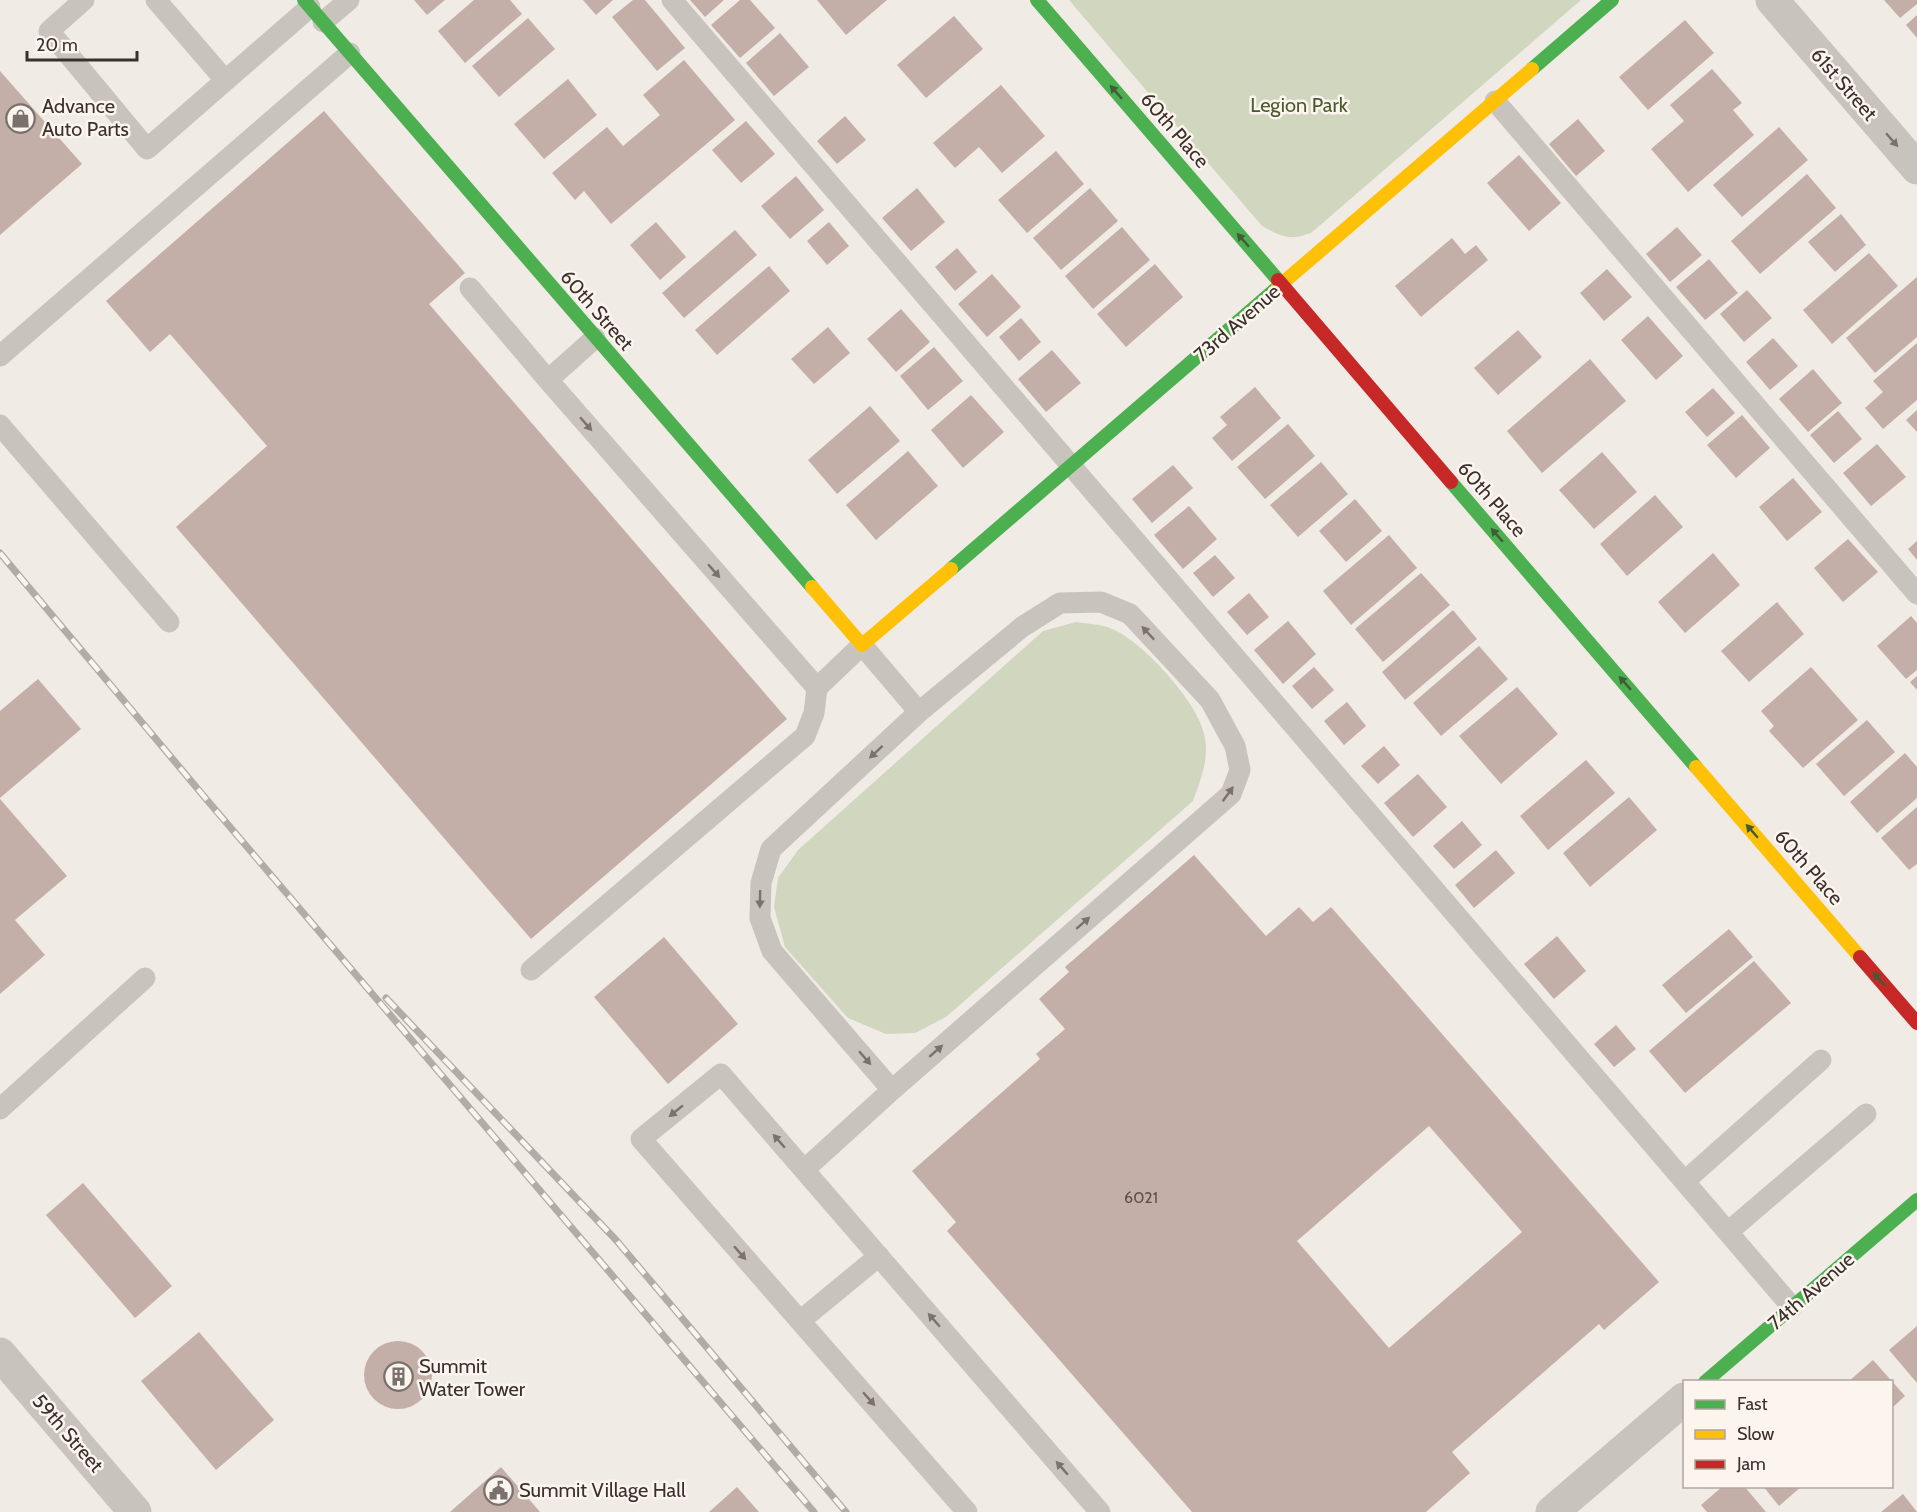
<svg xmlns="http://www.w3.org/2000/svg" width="1917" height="1512" viewBox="0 0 1917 1512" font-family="Cabin,sans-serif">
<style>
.green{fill:#d1d6bf}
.building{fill:#c3afa7;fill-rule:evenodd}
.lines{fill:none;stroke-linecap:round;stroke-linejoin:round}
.lane{stroke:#c9c3be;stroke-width:21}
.street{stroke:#c9c3be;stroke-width:33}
.fast{stroke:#4caf50;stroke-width:14}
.slow{stroke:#ffc107;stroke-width:14}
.jam{stroke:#c62828;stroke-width:14}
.rail-casing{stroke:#b1aca8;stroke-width:7}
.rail{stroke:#fbf5ee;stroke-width:4.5;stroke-dasharray:14;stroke-linecap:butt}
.oneway{fill:#415c38}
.oneway2{fill:#7b726d}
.labels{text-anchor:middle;stroke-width:5;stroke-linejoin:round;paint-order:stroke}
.number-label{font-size:16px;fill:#5d504a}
.street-label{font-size:20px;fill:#3b302b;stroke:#fbf5ee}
.park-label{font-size:20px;fill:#4a5a2e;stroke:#fbf5ee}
.poi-label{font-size:20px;fill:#3b302b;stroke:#fbf5ee;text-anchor:start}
</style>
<rect width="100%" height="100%" fill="#f0ebe5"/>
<path class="green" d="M1069,0H1581L1311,233C1289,241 1282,237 1262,226Z
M1076,622C1087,624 1102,624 1112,629C1142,641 1198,702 1204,734C1210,758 1201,779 1193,801L946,1017L915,1033L886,1034L848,1018L816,982L785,947L774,907L778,878L798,850L1043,631Z"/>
<path class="building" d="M414,0H445L427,15Z
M474,0H510L522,14L465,63L438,31Z
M583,0H613L596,15Z
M633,0H645L685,48L657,71L612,17Z
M690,0H724L705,17Z
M740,0H750L775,28L740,58L711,25Z
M817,0H887L846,35Z
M1884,0H1917V4L1900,18Z
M1917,15V38L1906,25Z
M954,16L983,49L926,98L897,65Z
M528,18L555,49L499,97L472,66Z
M1685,20L1714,53L1648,110L1619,77Z
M780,33L809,67L774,96L746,63Z
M684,60L735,120L611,224L584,191L575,200L552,173L607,127L623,146L660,115L643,95Z
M1712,69L1742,103L1733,110L1754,135L1688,192L1651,149L1684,121L1670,105Z
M0,71L82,164L0,235Z
M568,79L597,115L544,159L514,124Z
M1001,85L1045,136L1002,173L979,147L955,168L933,143Z
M324,111L465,273L429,304L787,719L531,939L176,527L267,446L170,334L150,352L106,301Z
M845,116L866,140L837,164L817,141Z
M1578,119L1605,151L1576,176L1549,144Z
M746,121L775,154L741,183L712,150Z
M1779,127L1808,160L1742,217L1713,185Z
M1056,151L1084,184L1027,233L998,200Z
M1519,155L1561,203L1529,231L1487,183Z
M1807,174L1836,208L1760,274L1731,241Z
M796,176L824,210L790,239L761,206Z
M917,188L945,222L911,251L882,218Z
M1090,188L1118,221L1061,270L1033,238Z
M1841,214L1866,245L1835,272L1808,242Z
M656,222L686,257L660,280L630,245Z
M829,222L849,246L827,265L807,241Z
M1122,227L1150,260L1093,309L1065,276Z
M1677,227L1702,255L1670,282L1646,254Z
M735,230L757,255L684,318L662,293Z
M1452,238L1465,254L1476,245L1488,260L1421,317L1395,286Z
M957,248L977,272L955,291L935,267Z
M1869,253L1898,286L1832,344L1803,310Z
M1709,259L1738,293L1705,320L1676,287Z
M1155,264L1183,297L1126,347L1097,314Z
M769,266L790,291L717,355L695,330Z
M1607,269L1632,297L1604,321L1580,293Z
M992,274L1021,307L987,337L958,304Z
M1917,277V337L1875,373L1846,338Z
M1747,290L1772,318L1744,342L1720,314Z
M901,309L930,342L896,372L867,339Z
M1648,316L1683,356L1656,380L1621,340Z
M1021,318L1041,342L1019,361L999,337Z
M828,327L850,353L814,384L791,359Z
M1518,330L1542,357L1498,395L1474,368Z
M1773,338L1798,366L1770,390L1746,362Z
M1917,343V400L1883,429L1865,408L1883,392L1873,381Z
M934,347L963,381L928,410L900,376Z
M1052,350L1081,383L1046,412L1018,379Z
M1590,359L1626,401L1542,473L1507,431Z
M1813,369L1842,403L1808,432L1779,399Z
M1255,387L1281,418L1232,461L1212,438L1227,425L1220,417Z
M1713,388L1735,413L1707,437L1685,412Z
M971,395L1004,432L963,468L931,430Z
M870,406L900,441L837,494L808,460Z
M1917,410V432L1906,420Z
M1838,411L1862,439L1834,463L1810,435Z
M1742,415L1770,448L1736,478L1707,445Z
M1288,424L1315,456L1265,499L1237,467Z
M1877,444L1906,477L1871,506L1843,473Z
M908,451L938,486L876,540L846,505Z
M1602,452L1637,492L1594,529L1559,490Z
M1321,462L1348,494L1298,537L1270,505Z
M1173,465L1193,488L1152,523L1132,499Z
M1793,478L1822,512L1787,541L1759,507Z
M1655,495L1683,527L1627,576L1600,544Z
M1355,499L1382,531L1346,562L1319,531Z
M1189,506L1217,539L1183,569L1154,535Z
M1389,535L1417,568L1351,625L1323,591Z
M1848,539L1878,572L1843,602L1814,568Z
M1917,541V560L1908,549Z
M1713,553L1740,585L1685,633L1658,602Z
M1215,555L1235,578L1213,597L1193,573Z
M1421,573L1450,605L1383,662L1355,629Z
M1249,593L1269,617L1247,635L1227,612Z
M1777,602L1804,634L1749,682L1721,651Z
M1453,610L1477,639L1405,700L1382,672Z
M1911,616L1917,623V670L1906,679L1877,646Z
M1288,621L1316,654L1283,684L1254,650Z
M1479,646L1508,679L1441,736L1413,703Z
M1314,667L1334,690L1312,709L1292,686Z
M1811,667L1858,720L1803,768L1769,731L1774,726L1761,711Z
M1917,676V690L1910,682Z
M38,679L81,729L0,798V711Z
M1517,687L1558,734L1501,784L1459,736Z
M1347,702L1366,726L1344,745L1324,721Z
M1867,720L1895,752L1844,796L1816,764Z
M1384,746L1400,765L1378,784L1361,766Z
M1905,753L1917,767V798L1877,833L1850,802Z
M1586,760L1615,793L1548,850L1520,816Z
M1418,774L1447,807L1413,837L1384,803Z
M1629,797L1657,830L1590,887L1563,853Z
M0,799L67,876L15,920L45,955L0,994Z
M1917,807V864L1909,870L1881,838Z
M1462,821L1482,845L1454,869L1433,846Z
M1496,850L1515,873L1474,908L1455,885Z
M1194,855L1266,936L1299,907L1313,922L1331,907L1659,1282L1604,1330L1599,1324L1452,1452L1470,1473L1426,1512H1192L947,1231L956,1222L912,1171L1040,1059L1036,1054L1065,1029L1039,999L1069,972L1065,967ZM1429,1126L1522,1232L1389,1348L1297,1241Z
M1729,929L1753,957L1686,1013L1662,985Z
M1557,936L1586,971L1554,999L1524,964Z
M664,937L738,1024L668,1084L594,997Z
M1754,961L1791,1003L1685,1093L1649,1051Z
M1616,1025L1636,1049L1614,1067L1594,1044Z
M83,1183L172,1286L135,1318L46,1215Z
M1917,1326V1383L1889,1350Z
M199,1332L274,1420L216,1470L141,1381Z
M364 1375a34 34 0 1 1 68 0a34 34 0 1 1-68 0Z
M1873,1360L1905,1396L1892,1408V1382H1848Z
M501,1467L540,1512H450Z
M1723,1486H1744L1766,1512H1707L1701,1505Z
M1763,1486H1802L1779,1506Z
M737,1487L759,1512H709Z
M1903,1494L1917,1512H1881Z"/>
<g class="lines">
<path class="lane" d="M84,0L49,31L147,149L310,7
M156,0L225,80
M672,0L1792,1307
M323,22L349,0
M1495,101L1917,594
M470,288L548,380L817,688
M0,356L350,53
M548,380L595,338
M0,425L169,622
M531,970L805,736L814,713L817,688L862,645L919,712
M0,1109L145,978
M804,1170L892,1090L1231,794L1240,770L1235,746L1210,700L1130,614L1101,602L1060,603L1022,627L919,712L771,849L761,883L760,918L772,951L892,1090
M1685,1181L1821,1060
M1728,1232L1866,1114
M800,1321L879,1256
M967,1512L641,1139L721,1074L1100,1512"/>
<path class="street" d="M1772,0L1917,168
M0,1354L135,1512
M1552,1512L1684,1399"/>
<path class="fast" d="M304,0L812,587
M1037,0L1278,280
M1532,69L1612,0
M1451,482L1696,767
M951,569L1278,287
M1705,1382L1917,1200"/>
<path class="slow" d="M1278,287L1532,69
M812,587L862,645L951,569
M1696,767L1860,957"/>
<path class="jam" d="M1278,280L1451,482
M1860,957L1917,1023"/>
<defs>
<path id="rail" d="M0,553L207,800L814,1512
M386,998L616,1240L846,1512"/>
</defs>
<use href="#rail" class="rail-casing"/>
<use href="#rail" class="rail"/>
</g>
<defs><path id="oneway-solid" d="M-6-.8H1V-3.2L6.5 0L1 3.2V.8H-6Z" transform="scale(1.5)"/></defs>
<g class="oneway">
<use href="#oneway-solid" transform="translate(1116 92) rotate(-131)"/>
<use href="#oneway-solid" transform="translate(1243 240) rotate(-131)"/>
<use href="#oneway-solid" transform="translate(1497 535) rotate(-131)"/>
<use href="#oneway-solid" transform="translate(1625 683) rotate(-131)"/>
<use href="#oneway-solid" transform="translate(1752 831) rotate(-131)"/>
<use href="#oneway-solid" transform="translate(1879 979) rotate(-131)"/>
</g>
<g class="oneway2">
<use href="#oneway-solid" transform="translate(1892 140) rotate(49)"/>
<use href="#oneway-solid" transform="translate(586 424) rotate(49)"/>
<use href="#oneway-solid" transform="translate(714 571) rotate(49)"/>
<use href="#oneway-solid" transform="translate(1148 633) rotate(-133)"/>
<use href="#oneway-solid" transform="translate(876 752) rotate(137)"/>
<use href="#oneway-solid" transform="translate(1228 794) rotate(-54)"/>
<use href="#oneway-solid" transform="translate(760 899) rotate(91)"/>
<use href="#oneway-solid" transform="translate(1083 923) rotate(-41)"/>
<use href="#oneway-solid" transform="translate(936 1051) rotate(-41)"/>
<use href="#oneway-solid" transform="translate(865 1058) rotate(49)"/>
<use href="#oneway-solid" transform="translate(676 1111) rotate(141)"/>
<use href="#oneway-solid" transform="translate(779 1141) rotate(-131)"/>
<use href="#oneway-solid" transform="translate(740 1253) rotate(49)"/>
<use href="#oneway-solid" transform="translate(934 1320) rotate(-131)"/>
<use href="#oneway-solid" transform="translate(869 1399) rotate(49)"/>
<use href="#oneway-solid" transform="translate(1062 1468) rotate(-131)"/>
</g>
<defs>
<symbol id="shop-ring" viewBox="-11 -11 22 22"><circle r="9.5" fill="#fbf5ee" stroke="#7a716c" stroke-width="1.5"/><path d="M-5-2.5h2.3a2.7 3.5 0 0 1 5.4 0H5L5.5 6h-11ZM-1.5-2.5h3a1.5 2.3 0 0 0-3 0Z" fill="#7a716c"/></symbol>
<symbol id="building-ring" viewBox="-11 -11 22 22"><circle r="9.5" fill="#fbf5ee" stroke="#7a716c" stroke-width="1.5"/><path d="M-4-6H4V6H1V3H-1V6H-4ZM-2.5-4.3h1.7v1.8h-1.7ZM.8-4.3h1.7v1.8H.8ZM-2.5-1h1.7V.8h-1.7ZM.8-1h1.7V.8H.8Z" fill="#7a716c"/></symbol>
<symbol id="civic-ring" viewBox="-11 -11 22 22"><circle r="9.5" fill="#fbf5ee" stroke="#7a716c" stroke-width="1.5"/><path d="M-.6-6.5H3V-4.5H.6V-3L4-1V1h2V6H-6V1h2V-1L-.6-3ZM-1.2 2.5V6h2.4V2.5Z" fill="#7a716c"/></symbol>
</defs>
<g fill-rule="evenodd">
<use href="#shop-ring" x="4" y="102" width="33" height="33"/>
<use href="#building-ring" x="382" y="1360" width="33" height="33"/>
<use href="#civic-ring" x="482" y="1474" width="33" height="33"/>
</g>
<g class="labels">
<g class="number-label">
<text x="1141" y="1203">6021</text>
</g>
<g class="street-label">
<text transform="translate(1844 84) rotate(49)" y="7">61st Street</text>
<text transform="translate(1175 130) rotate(49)" y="7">60th Place</text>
<text transform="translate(597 310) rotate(49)" y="7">60th Street</text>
<text transform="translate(1237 323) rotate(-41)" y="7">73rd Avenue</text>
<text transform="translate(1492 499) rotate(49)" y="7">60th Place</text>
<text transform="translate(1809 867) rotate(49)" y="7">60th Place</text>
<text transform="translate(1811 1291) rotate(-41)" y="7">74th Avenue</text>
<text transform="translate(68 1433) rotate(49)" y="7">59th Street</text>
</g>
<g class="park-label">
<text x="1299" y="112">Legion Park</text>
</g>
<g class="poi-label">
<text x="42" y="113">Advance<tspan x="42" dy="23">Auto Parts</tspan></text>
<text x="419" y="1373">Summit<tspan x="419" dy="23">Water Tower</tspan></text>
<text x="519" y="1497">Summit Village Hall</text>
</g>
</g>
<rect x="1683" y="1380" width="210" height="108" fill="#fbf5ee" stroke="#aea6a0" stroke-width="1.5"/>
<rect x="1695" y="1400" width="30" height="9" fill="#4caf50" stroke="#aea6a0" stroke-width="1.5"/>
<text x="1737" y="1410" font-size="18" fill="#3b302b">Fast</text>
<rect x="1695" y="1430" width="30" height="9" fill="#ffc107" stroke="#aea6a0" stroke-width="1.5"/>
<text x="1737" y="1440" font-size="18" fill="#3b302b">Slow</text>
<rect x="1695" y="1460" width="30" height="9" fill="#c62828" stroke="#aea6a0" stroke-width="1.5"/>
<text x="1737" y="1470" font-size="18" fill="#3b302b">Jam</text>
<path d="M27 51v9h110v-9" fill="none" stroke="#3b302b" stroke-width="3"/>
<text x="36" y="51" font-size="18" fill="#3b302b" stroke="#fbf5ee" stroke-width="4.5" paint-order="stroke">20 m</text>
</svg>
